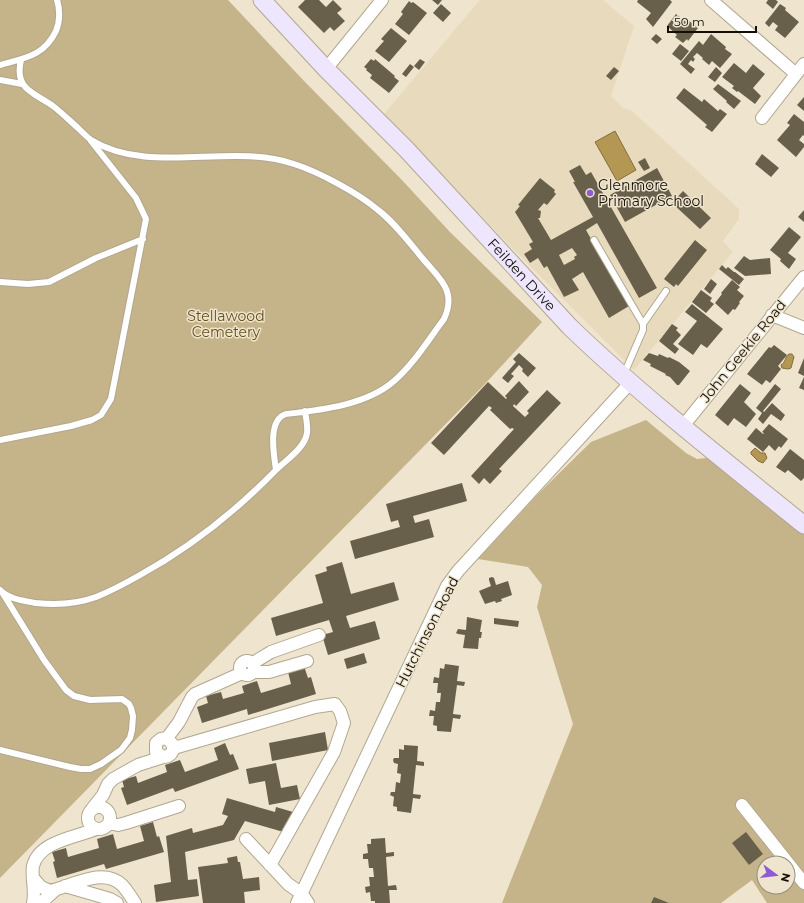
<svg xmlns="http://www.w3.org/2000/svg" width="804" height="903" viewBox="0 0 804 903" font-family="Montserrat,sans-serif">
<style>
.built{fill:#e8dabc}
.green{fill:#c5b38a;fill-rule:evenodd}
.water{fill:#b59754;stroke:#846e3d}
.building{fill:#69604c;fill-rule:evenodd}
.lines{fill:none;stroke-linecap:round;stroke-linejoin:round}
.lane-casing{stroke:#b1a791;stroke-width:8}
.street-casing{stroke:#b1a791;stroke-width:14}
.secondary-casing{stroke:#b1a791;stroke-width:19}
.lane{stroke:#fff;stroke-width:6}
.street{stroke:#fff;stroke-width:12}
.secondary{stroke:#eee6fd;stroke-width:17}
.poi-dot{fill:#8e5bd4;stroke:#efe4cd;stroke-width:1.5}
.labels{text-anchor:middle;stroke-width:3;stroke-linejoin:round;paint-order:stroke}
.poi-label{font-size:14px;fill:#120f07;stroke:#efe4cd;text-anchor:start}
.street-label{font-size:14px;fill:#120f07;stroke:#efe4cd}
.park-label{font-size:14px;fill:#654f1c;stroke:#efe4cd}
</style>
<rect width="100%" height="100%" fill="#efe4cd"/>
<path class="built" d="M480,0H603L634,26L611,96L623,108L632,111L739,209V219L723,241L733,252L634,370L509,245L384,114Z"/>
<path class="green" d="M0,0H228L305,82L401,179L449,231L542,322L484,385L0,878Z
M646,420L686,453L697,459L714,457L804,532V903H767L752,880L721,903H502L573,724L537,607L542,585L528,567L478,559L539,493L591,442ZM764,863H788V887H764Z"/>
<path class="water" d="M615,131L636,170L617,181L595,142Z
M789,354H792L794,357L791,368L788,369L782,368L781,365C786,362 785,356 789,354Z
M755,448L761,453H765L767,458L763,463L758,461L751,454V452Z"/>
<path class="building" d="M305,0H319L326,7L333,0L342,9L337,13L345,21L334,31L330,27L324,33L298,7Z
M432,0H442L438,5Z
M638,0H670L672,2L653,27L646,19L651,13L637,2Z
M768,0H776L778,2L773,9L766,3Z
M409,1L411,3L413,2L427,13L409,35L395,24L403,14L401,12Z
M441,4L451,13L443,22L433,13Z
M780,4L786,8L785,10L799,22L785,38L775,30L778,26L773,22L769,27L765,23Z
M676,14L686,22L688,20L698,28L688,41L687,39L683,43L675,37L677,35L667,26Z
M391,28L407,41L389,62L375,51L384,41L381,39Z
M656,34L662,39L657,44L651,39Z
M711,34L726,47L725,49L732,54L720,68L712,61L709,65L702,59L703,58L697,53L693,57L695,59L693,62L691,60L688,64L695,69L691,74L680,64L699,41L703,45Z
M680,44L689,51L681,61L672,54Z
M371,59L374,61L375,59L395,76L394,77L399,81L389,93L370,78L372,75L366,70L367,69L364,67Z
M420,59L425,62L419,70L414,66Z
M734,63L746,73L753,64L765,74L753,88L761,96L755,104L738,91L737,92L732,88L734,86L722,77Z
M410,64L414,67L406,77L402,74Z
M614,67L619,71L611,80L606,76Z
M716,67L722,73L715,82L708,77Z
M718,84L741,101L734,109L726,102L727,101L713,89Z
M684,88L702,102L704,99L718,111L720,109L727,114L712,132L705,127L707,125L676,98Z
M804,97V111L797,105Z
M794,114L804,122V136L803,135L799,140L804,144V147L796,157L777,140L790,125L787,123Z
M762,154L779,168L771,177L755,164Z
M645,158L650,168L644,171L638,162Z
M580,165L586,175L591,172L657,288L639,298L597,223L586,230L629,306L609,318L583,272L572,279L579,290L564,297L547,266L544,268L538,258L530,263L524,254L532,249L529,244L533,242L515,212L520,206L518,205L540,178L555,190L554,192L556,194L547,205L544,203L538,210L541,211L540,218H538L551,240L593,217L573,182H575L569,171ZM572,248L577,255L574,257L575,259L564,265L559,255Z
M657,168L672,196L625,222L610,195Z
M683,191L711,218L700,229L672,203Z
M804,210V222L798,217Z
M789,227L801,237L788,253L796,259L789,269L780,261L781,259L770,250Z
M695,240L707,250L678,286L676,284L674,287L664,279Z
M744,256L750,260L770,258L771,274L745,276L734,268Z
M722,265L726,269L728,267L734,272H735L744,279L739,285L719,269Z
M711,279L717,284L710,294L704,289Z
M732,280L740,287L737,290L744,296L739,302L740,303L735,310L733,309L728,315L715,303L722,294L721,293Z
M701,290L712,298L710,301L714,304L706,313L692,302Z
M692,304L723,329L707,348L701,344L693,355L678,344L697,321L685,312Z
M672,324L678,328L676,330L681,335L673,344L679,349L675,354L659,341Z
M774,345L787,355L778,366L781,369L770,383L766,380L762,385L747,374L769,347L771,348Z
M519,353L536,368L528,377L522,371L523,369L519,365L511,374L514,376L508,383L502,378L516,362L513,359Z
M649,353L658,356L659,354L668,358L669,357L679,362L690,371L679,385H677L670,377L665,375L666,374L650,366L651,364L643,360Z
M804,358V376L798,373Z
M804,377V390L799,388Z
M519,381L529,392L516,406L514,404L513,406L525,417L529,413L527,411L547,390L561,403L499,469L502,471L490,484L484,478L479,484L471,476L514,429L512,428L510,429L490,410L492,408L489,406L444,455L431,443L488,382L506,399L507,398L505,396Z
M740,384L751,393L744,402L756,414L746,427L734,418L728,426L715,415Z
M775,384L781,389L763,411L764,412L772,403L785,415L781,421L771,414L763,424L758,419L762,413L756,408Z
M769,424L788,439L781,448L779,446L775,451L769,445L763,452L747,439L756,428L763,434L764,433L762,432Z
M790,449L804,460V478L801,481L788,470L785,473L776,467Z
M462,483L467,501L413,516L415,523L429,519L434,537L355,559L350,541L400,527L398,520L391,522L386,504Z
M342,562L351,594L394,582L399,600L346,616L350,628L375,621L380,639L328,655L322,635L333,632L329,620L276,636L271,618L323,603L315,575L327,571L326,567Z
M492,577L494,578L496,585L508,581L512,595L501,599L502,601L496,603L495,601L485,604L479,591L491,586L489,580V578Z
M467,617L482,620L480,632H482L481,638H479L478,649L463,648L465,635L458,634L456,633L458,629L466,630Z
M494,618L519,621L518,627L494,624Z
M364,653L367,663L347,669L344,659Z
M303,663L308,678L311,677L316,694L248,715L247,709L202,723L197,707L208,703L206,696L221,692L223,699L244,693L242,686L257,681L261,693L291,684L287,668Z
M445,664L459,666L457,681L465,682L464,686L457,685L453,714L461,715L460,719L453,718L451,732L437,731V726L433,725L434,716H429L430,710L435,711L436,702H440L441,693H437L438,683H433L434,677L439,678L440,668L444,669Z
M325,732L328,750L272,761L269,743Z
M225,743L230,755L233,754L239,769L175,792L173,788L127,805L121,788L124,787L122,780L136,776L138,783L167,772L165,765L180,760L185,772L218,760L214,748Z
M404,745L418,746L417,761L424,762V766L416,765L413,794L421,795L420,799L413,798L411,813L397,811V807L393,806L394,797L390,795L391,792H395L396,782L400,783L401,774L397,773L398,764L394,763L393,760L394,758H399V749L404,750Z
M276,763L281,788L297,785L300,799L269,805L265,781L249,784L246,769Z
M227,798L275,812L276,807L293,812L287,833L245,821L234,840L185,852L188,880L197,879L199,896L156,902L154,885L171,882L166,836L192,828L193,833L223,825L228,816L222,814Z
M153,822L157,837L159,836L164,852L106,869L104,864L57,878L53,862L55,861L52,852L66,848L68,857L99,848L97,839L113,834L117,849L144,841L140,826Z
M746,832L763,854L749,865L732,843Z
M385,838L386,853L394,852V856L386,857L388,886L396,885L397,890H389L390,903H375V901H371L370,892L366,893L365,887L370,886L369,877H374L373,868H369L368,859H363V854L368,853L367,844H371V839Z
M237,856L238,862H240L243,879L259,877L260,890L244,892L245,903H203L198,867L228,863L227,858Z
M654,897L669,903H651Z"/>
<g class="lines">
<defs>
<path id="lane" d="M0,65C25,58 44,56 56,31C60,22 60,9 57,0
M0,80L22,84
M594,240L643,324V330L624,374
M0,282L28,284L49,282L96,258L143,239
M643,324L666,291
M0,440L71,426L92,420L101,415L111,399L146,219L136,198L91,141
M276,470C286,460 305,448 307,433C308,426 306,418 305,411
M0,590C8,599 25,601 36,603C56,605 77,604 96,597C111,591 126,583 140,575C191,547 235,512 276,470C274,455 267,420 286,414C321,410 367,405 394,381C413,365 429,339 444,319C457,291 440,279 423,259C409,242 395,223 378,210C358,193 319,172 294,164C231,142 150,176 91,140C87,137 82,132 78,128C70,121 62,113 53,106C33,92 14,89 21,60
M0,750L70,767L81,769H90L101,764L121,750L130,738L132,730L133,716L131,708L129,704L122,699L90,700L74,696L66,690L44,660L2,592"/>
<path id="street" d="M711,0L796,74
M326,69L382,0
M762,118L804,64
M772,315L804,328
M683,426L804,277
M240 668a7 7 0 1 1 14 0a7 7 0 1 1-14 0Z
M253,663L271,652L319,635
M253,672H269L307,661
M167,738L173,745C174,752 170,757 163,757L156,752V743L161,739L167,738L179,722L192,697L195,694L242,673
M174,748L315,707L335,704L340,711L344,723L334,752L270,865
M742,805L788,863
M88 818a11 11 0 1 1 22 0a11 11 0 1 1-22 0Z
M92,809L103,795L108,784L113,779L138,765L163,757
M109,823L118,825L126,823L179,806
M246,839L288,884L302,894L308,903
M788,863L804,883
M33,878L41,887L50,891C70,887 103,866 122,885C127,890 131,897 135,903
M65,886L110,899L117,903
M33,903C36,891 31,878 33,866C39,841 77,837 96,829
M41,903L55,890
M297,903L447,586L458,571L631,382"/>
<g id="secondary">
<path id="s1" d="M262,0L326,69L407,150L570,327C644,398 725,461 804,525"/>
</g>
</defs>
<use href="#lane" class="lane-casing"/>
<use href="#street" class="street-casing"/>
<use href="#secondary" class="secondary-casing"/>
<use href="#lane" class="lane"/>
<use href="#street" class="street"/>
<use href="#secondary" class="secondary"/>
</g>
<circle class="poi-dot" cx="590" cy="193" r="4"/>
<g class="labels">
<g class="poi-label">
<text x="598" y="190">Glenmore<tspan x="598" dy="16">Primary School</tspan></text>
</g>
<g class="street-label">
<text dy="5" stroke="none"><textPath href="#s1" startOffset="378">Feilden Drive</textPath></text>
<text transform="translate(743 351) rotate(-51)" y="5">John Geekie Road</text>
<text transform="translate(427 632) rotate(-63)" y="5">Hutchinson Road</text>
</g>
<g class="park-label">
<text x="226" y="321">Stellawood<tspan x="226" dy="16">Cemetery</tspan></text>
</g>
</g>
<g transform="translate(776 875) rotate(105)"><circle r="19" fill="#efe4cd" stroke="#978f7e"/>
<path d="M0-3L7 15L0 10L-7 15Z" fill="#8e5bd4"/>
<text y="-6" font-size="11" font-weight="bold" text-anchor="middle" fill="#120f07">N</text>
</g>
<path d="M668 26v6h88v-6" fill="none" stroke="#120f07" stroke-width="2"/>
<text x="674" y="26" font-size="12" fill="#120f07" stroke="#efe4cd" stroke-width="3" paint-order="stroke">50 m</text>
</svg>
